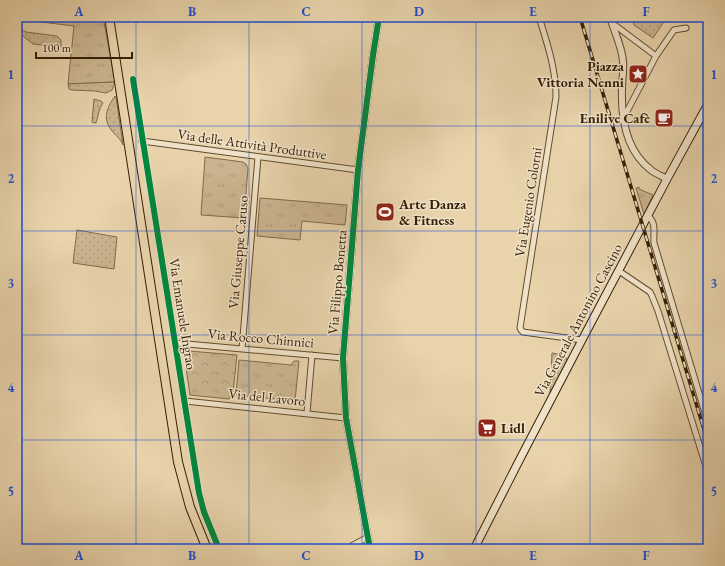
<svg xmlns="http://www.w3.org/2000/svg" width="725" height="566" viewBox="0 0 725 566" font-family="'EB Garamond',serif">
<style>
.grass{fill:url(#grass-tufts);stroke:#806a4a}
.forest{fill:url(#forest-crowns);stroke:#806a4a}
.garden{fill:url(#garden-dots);stroke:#806a4a}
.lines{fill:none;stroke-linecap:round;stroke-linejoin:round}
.minor-casing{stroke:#624c2e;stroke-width:7}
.tertiary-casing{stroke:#624c2e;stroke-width:8}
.secondary-casing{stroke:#351f05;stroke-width:9}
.primary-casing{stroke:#351f05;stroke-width:10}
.minor{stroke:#f0e2c8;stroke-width:5}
.tertiary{stroke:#f0e2c8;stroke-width:6}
.secondary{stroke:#f0e2c8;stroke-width:7}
.primary{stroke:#e8d3ab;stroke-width:8}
.rail-casing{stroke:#351f05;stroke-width:3.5}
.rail{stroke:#f0e2c8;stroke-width:2;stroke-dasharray:6;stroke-linecap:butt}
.cycleway-casing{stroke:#f0e2c8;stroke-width:8}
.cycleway{stroke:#00873e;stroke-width:6}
.grid{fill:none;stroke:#1d4ed8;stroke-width:1;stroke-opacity:0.55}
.labels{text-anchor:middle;stroke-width:3;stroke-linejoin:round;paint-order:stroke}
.poi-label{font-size:14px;font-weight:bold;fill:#351f05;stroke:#f0e2c8;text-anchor:end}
.street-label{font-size:14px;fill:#351f05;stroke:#f0e2c8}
.neatline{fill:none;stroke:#1d4ed8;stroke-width:1.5}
.grid-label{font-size:13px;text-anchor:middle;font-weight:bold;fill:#1d4ed8}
</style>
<defs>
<pattern id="grass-tufts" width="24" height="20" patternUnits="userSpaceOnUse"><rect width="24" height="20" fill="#cab48f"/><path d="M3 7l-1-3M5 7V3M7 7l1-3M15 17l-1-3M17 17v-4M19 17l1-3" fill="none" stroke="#ae9a7a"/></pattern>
<pattern id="forest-crowns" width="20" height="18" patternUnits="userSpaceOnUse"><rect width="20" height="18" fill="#cab48f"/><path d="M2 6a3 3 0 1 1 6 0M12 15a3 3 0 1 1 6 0" fill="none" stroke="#ae9a7a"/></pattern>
<pattern id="garden-dots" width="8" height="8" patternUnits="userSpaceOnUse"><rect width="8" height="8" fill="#cab48f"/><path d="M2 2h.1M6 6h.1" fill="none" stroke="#ae9a7a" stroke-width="1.8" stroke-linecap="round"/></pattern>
</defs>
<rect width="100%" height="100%" fill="#e8d3ab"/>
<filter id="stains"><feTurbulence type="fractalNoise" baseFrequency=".005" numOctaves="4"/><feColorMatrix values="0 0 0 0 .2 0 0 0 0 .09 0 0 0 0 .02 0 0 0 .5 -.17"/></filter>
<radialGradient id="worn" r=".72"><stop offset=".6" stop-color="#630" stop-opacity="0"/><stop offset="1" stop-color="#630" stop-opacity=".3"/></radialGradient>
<path class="grass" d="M25,17H103L115,82L68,84L74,26L33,21Z
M205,157L243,162L246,164L248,168L244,218L201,215Z
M639,187V189L653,195L644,214L636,188Z
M260,198L347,205L345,225L302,221L300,240L257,236Z
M239,360L291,365L294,361H299L295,401L236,395Z"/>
<path class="forest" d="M189,351L237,355L233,393L229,399L190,395L184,354Z"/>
<path class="garden" d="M635,17H667L653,38L634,25L633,20Z
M17,27L26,32L57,36L61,40V47L33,44L17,31Z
M115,82L112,90L106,93L95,91L72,90L69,89L68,84Z
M115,96L116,97L123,145C121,139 117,137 113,132C102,120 106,109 115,96Z
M94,99L101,101L103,103L100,108L96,123L92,122Z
M77,230L117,237L114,269L73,263Z
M559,352L565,355L567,361L550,393L552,353L558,354Z"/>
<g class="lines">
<defs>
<path id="minor" d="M539,17C547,43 556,69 556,97L520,328L521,330L523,332L582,340
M612,23L656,56
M133,79L199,493L204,512L219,549
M623,119L656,56L674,30L686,28
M142,141L358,170
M648,216C657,223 653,233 654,243L708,423
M619,271L650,292L652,296L658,311L708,473
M176,343L343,358
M242,349L258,157
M185,401L346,418
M307,413L312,355
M346,549L368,537"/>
<path id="tertiary" d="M610,17C614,31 622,47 623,61C624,70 622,80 622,89C621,118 626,151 651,170C656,174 662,176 667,179
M370,549L346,418L343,358L358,170L373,55L379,17"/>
<path id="secondary" d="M474,549L521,457L582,340L667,179L708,104"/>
<path id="primary" d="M109,17L178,462L190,507L207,549"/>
</defs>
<use href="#minor" class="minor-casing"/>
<use href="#tertiary" class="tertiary-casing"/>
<use href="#secondary" class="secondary-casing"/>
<use href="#primary" class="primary-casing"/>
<use href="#minor" class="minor"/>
<use href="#tertiary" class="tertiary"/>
<use href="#secondary" class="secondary"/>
<use href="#primary" class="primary"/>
<defs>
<path id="rail" d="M580,17L708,443"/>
</defs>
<use href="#rail" class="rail-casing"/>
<use href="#rail" class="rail"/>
<defs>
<path id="cycleway" d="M133,79L199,493L204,512L219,549
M370,549L346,418L343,358L358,170L373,55L379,17"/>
</defs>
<use href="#cycleway" class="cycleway-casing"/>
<use href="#cycleway" class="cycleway"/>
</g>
<path class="grid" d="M136,17V549M249,17V549M362,17V549M476,17V549M590,17V549M17,126H708M17,231H708M17,335H708M17,440H708"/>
<defs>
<symbol id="sight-square" viewBox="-11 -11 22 22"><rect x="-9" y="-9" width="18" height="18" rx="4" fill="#8f2418" stroke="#f0e2c8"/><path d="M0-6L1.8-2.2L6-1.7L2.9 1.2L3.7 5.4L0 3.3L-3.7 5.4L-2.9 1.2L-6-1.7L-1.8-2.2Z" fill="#fff"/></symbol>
<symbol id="cafe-square" viewBox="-11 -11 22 22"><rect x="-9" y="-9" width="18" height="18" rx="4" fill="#8f2418" stroke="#f0e2c8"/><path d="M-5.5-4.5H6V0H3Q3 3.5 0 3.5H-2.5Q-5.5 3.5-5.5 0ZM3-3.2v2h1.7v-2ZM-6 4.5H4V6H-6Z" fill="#fff"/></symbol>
<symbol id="stadium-square" viewBox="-11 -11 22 22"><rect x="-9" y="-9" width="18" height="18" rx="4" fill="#8f2418" stroke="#f0e2c8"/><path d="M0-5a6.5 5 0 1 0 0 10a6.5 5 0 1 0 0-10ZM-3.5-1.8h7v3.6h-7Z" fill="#fff"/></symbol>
<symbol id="supermarket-square" viewBox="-11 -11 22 22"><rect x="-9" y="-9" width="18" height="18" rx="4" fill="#8f2418" stroke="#f0e2c8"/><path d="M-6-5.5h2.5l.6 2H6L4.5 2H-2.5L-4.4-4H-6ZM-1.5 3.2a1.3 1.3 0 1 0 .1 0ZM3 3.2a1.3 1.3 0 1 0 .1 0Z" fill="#fff"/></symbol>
</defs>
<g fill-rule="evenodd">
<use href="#sight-square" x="627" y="63" width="22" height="22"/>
<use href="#cafe-square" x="653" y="107" width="22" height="22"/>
<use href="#stadium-square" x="374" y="201" width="22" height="22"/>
<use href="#supermarket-square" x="476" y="417" width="22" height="22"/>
</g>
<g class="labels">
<g class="poi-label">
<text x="624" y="71">Piazza<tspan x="624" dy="16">Vittoria Nenni</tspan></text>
<text x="650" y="123">Enilive Cafè</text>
<text x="399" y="209" text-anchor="start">Arte Danza<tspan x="399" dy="16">&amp; Fitness</tspan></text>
<text x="501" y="433" text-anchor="start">Lidl</text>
</g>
<g class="street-label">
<text transform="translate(252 144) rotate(8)" y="5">Via delle Attività Produttive</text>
<text transform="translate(528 202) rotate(-81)" y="5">Via Eugenio Colorni</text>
<text transform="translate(238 252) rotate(-85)" y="5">Via Giuseppe Caruso</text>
<text transform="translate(337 282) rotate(-85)" y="5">Via Filippo Bonetta</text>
<text transform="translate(183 314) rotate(81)" y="5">Via Emanuele Ingrao</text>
<text transform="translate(578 320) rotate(-62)" y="5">Via Generale Antonino Cascino</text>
<text transform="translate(261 338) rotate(5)" y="5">Via Rocco Chinnici</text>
<text transform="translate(267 397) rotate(6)" y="5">Via del Lavoro</text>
</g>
</g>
<rect width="725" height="566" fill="none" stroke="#e8d3ab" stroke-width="44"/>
<path d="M36 52v6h96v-6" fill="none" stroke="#351f05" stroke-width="2"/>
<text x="42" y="52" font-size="12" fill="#351f05" stroke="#f0e2c8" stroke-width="3" paint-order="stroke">100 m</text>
<rect x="22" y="22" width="681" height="522" class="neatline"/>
<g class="grid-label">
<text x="79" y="16">A</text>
<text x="192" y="16">B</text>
<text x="306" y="16">C</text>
<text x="419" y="16">D</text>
<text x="533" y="16">E</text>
<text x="646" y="16">F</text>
<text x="11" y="79">1</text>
<text x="714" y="79">1</text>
<text x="11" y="183">2</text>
<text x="714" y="183">2</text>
<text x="11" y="288">3</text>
<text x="714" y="288">3</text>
<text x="11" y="392">4</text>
<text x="714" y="392">4</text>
<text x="11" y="496">5</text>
<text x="714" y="496">5</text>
<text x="79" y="560">A</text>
<text x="192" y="560">B</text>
<text x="306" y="560">C</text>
<text x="419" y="560">D</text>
<text x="533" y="560">E</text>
<text x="646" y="560">F</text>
</g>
<rect width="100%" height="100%" filter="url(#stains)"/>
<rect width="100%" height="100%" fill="url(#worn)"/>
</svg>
